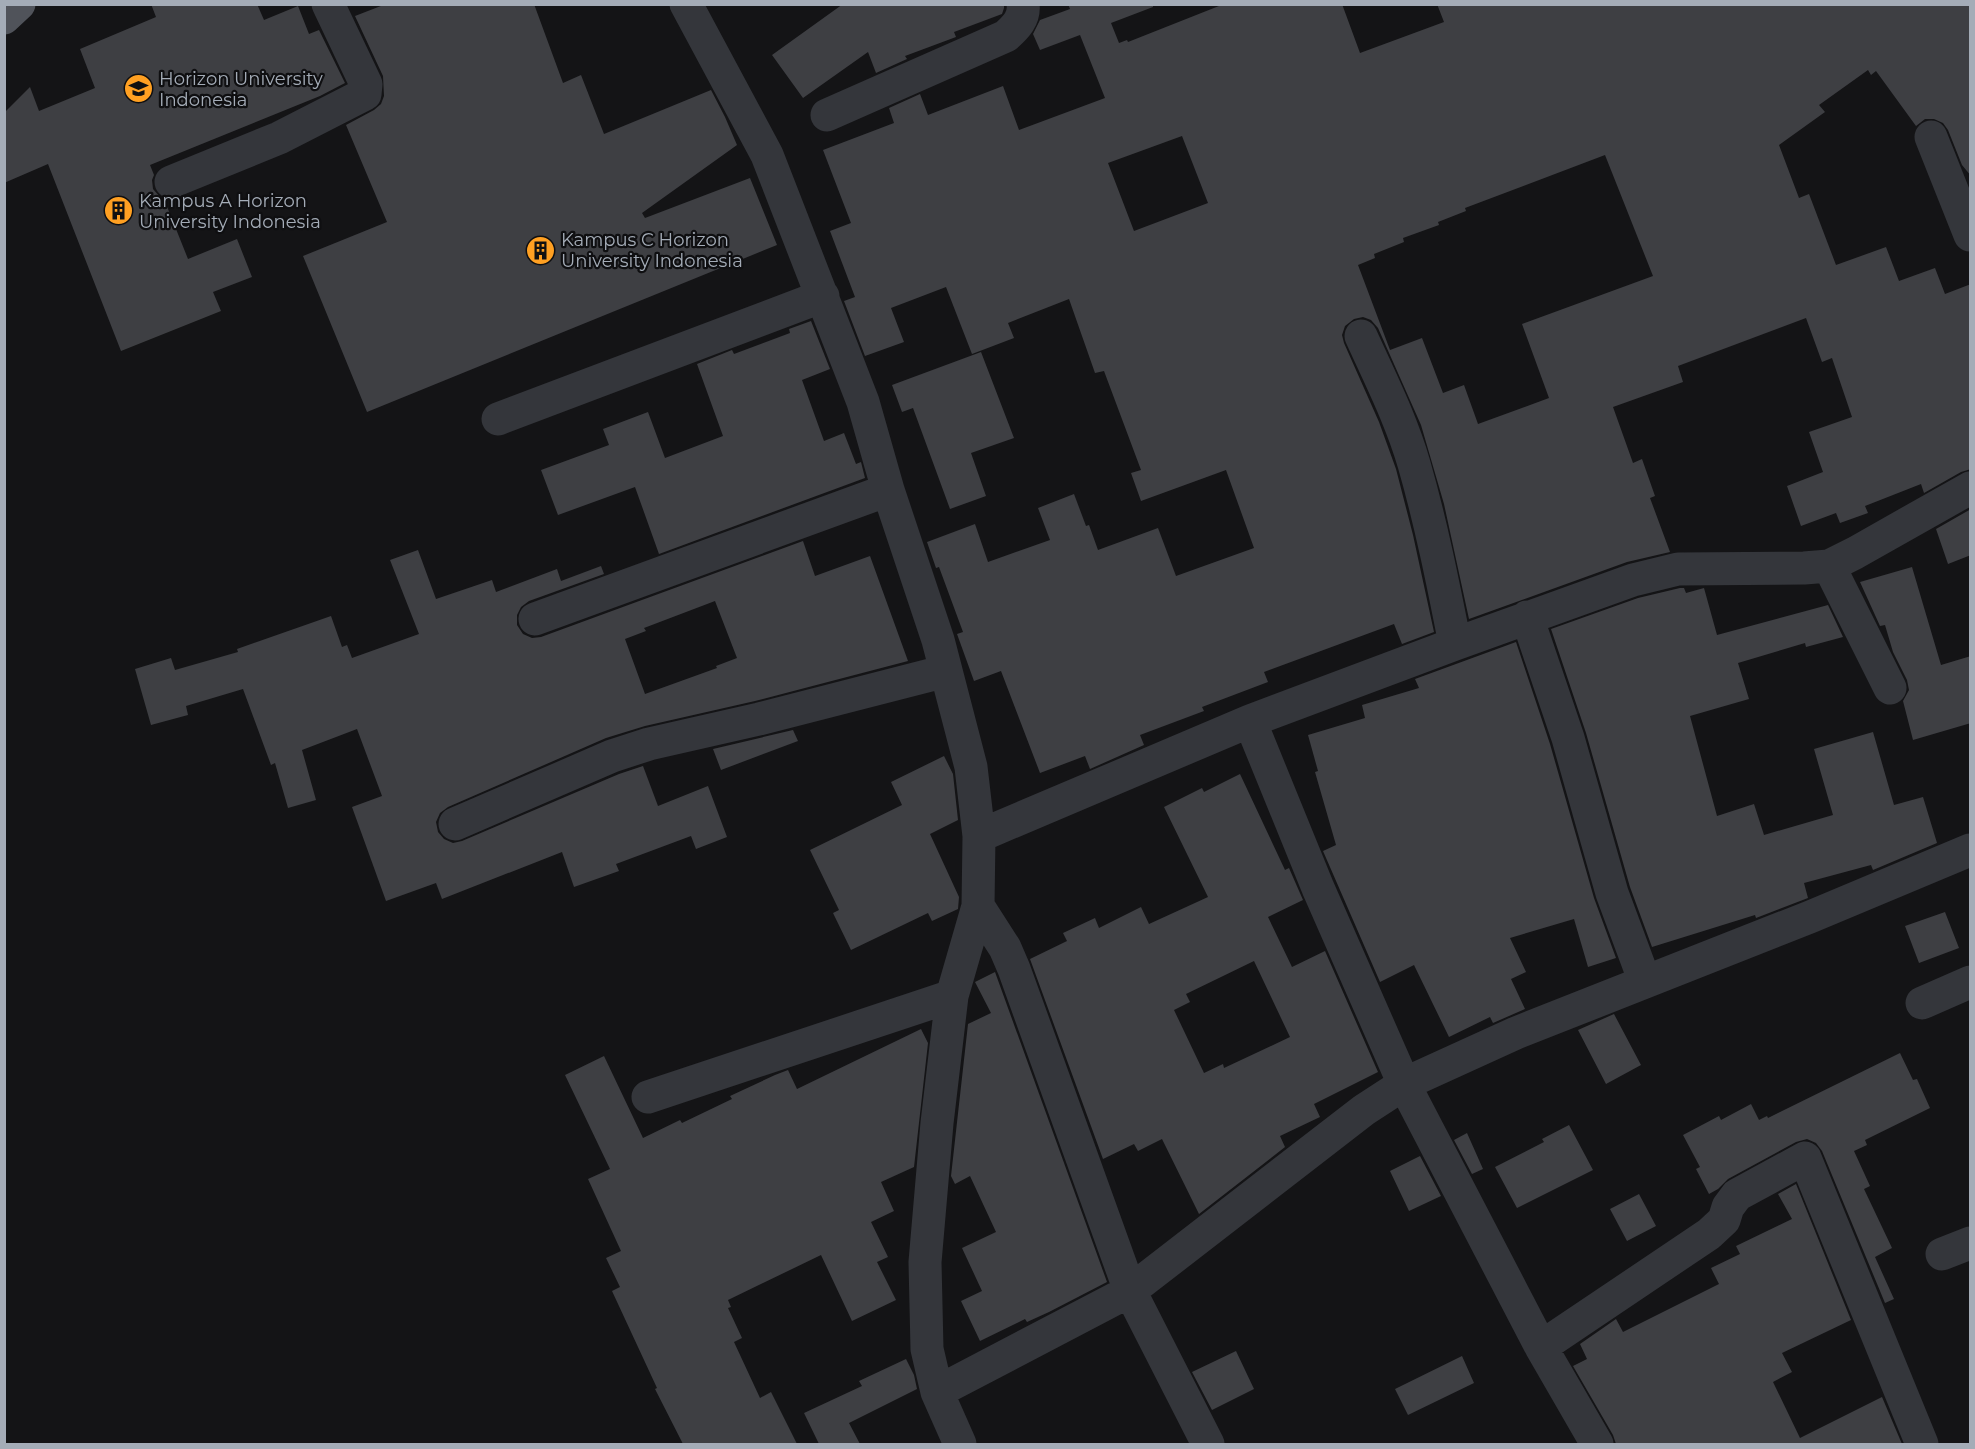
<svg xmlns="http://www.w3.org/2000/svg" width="1975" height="1449" viewBox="0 0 1975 1449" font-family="Montserrat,sans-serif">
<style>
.building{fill:#3e3f43;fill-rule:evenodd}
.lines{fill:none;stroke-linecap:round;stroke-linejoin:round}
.minor{stroke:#34363b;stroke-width:33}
.major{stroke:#50535a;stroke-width:33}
.labels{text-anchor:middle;stroke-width:4.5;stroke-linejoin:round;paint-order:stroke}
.poi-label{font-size:18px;fill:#a4acb7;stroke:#0f0f11;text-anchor:start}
</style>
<rect width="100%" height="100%" fill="#141416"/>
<path class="building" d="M151,4H257L264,20L298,6L309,34L319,30L345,83L320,96L150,165L154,175L152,180L153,189L159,196L164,199L188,259L237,239L252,277L213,292L221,311L121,351L48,164L4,183V113L30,87L39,111L95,88L80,49L156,17Z
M386,4H534L563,83L581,75L604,134L711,90L725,117L737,145L642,213L645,218L750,178L777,245L367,412L303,256L387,222L346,125L374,110L381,104L384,96L383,76L355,16Z
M843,4H1004V8L1002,14L954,32L956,37L905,56L907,59L876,73L868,52L803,98L772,55Z
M1068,4H1153V7L1111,23L1119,43L1127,40L1128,42L1224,4H1342L1360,53L1444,22L1437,4H1971V176L1962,165L1948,130L1943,123L1934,119H1925L1916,126L1876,71L1871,75L1868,70L1819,105L1825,112L1779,145L1799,198L1809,194L1836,265L1886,247L1899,281L1935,268L1945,294L1971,284V469L1961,472L1924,493L1921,484L1865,506L1868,513L1840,523L1836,513L1801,526L1787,486L1823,472L1809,432L1852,417L1832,358L1822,362L1806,318L1678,366L1683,382L1613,407L1633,463L1642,459L1655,496L1650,498L1670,552L1627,562L1469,619L1444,504L1421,425L1378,328L1371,320L1363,317L1354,319L1345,326L1342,335L1344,343L1379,422L1396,469L1413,535L1434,632L1402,644L1394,624L1264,672L1268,682L1202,707L1204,711L1140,735L1144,745L1090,769L1085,756L1040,773L1001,671L974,681L957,634L963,632L939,567L936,568L927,542L975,524L988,562L1050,540L1038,508L1074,494L1086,526L1089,525L1098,550L1158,528L1176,576L1254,548L1226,470L1141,501L1131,473L1141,470L1104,371L1095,373L1069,299L1008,323L1014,338L972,354L946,287L891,308L904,342L865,356L844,301L855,297L830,231L851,223L823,150L894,123L889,108L920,94L928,115L1003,86L1019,130L1105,98L1080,35L1040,50L1033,34L1040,20L1070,9ZM1182,136L1208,203L1134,231L1108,163ZM1605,155L1653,276L1522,324L1549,398L1478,424L1464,385L1443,393L1422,338L1390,350L1358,265L1375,258L1374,254L1404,242L1403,238L1439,225L1438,222L1466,211L1465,208Z
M811,321L830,369L802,380L824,441L844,433L856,464L861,462L865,478L659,554L635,487L558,515L541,470L609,445L603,429L648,412L665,458L723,436L697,364L732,350L734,354L790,333L789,329Z
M981,352L1014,438L971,453L986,496L950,509L913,408L902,412L892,385Z
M1971,509V555L1948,564L1936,529Z
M803,541L815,576L870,556L908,661L755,701L645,726L606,738L448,807L440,813L436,822L438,832L444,839L453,843L462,841L619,774L643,766L658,806L708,786L727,837L696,849L691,836L616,864L619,871L574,887L562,852L442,899L436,883L386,901L352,807L382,796L357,729L302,750L316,800L288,808L275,763L271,765L243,689L186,706L188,715L151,725L135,669L171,658L175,670L238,652L237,649L331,616L342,647L347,645L352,658L419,634L390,560L418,550L436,599L492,580L496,592L557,569L561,581L601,566L604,574L529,601L521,607L517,615V625L523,634L532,638L541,637ZM715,601L737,658L716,666L717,668L645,694L625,639L646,631L644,628Z
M1912,567L1941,665L1971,656V723L1913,740L1903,701L1909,690L1907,680L1893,652L1885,625L1880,626L1860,582Z
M1680,588H1684L1686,593L1704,588L1717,635L1828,605L1843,637L1806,647L1805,643L1738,663L1749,699L1690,716L1717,816L1754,804L1764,835L1833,815L1814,749L1873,732L1894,805L1923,797L1937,843L1873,870L1871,865L1804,883L1808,898L1756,918L1755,915L1652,947L1630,887L1586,733L1551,629L1638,598Z
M1516,642L1550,744L1594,898L1616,958L1588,967L1574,919L1510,938L1526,972L1511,979L1525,1009L1493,1023L1490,1017L1449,1037L1414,965L1380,982L1323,851L1336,845L1315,772L1318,771L1308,735L1365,718L1362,705L1419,688L1415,679Z
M793,730L798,741L721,770L713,749Z
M944,756L953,774L958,820L930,834L959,897L958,909L932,921L928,913L851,950L833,913L839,910L810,850L902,805L891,782Z
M1240,774L1285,870L1289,868L1303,900L1268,917L1292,967L1325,951L1378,1072L1314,1104L1320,1117L1280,1136L1285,1147L1199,1214L1162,1139L1138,1151L1134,1144L1103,1159L1030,959L1067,941L1063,933L1095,918L1099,928L1141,907L1149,924L1208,897L1164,807L1202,788L1204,792ZM1254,961L1290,1037L1224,1068L1223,1064L1204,1073L1174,1010L1190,1002L1186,994Z
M1945,912L1959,948L1919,963L1905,926Z
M995,972L1107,1282L1049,1312L1027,1322L1025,1319L980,1341L961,1301L982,1291L962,1248L996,1232L970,1176L955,1184L951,1176L968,1024L991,1013L975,982Z
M1614,1014L1641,1065L1606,1084L1578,1030Z
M921,1029L928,1043L914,1167L881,1182L894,1211L871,1222L888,1257L877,1262L896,1300L852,1321L821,1255L728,1300L731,1307L728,1308L742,1338L734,1342L760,1398L771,1392L797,1444H683L655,1389L657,1388L612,1291L620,1287L606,1258L621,1251L588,1179L610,1169L565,1075L604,1056L643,1138L680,1120L682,1123L732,1099L730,1096L775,1075L788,1070L797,1089Z
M1900,1053L1913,1080L1917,1079L1930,1108L1865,1140L1867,1145L1854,1151L1870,1186L1864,1189L1892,1248L1875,1257L1894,1299L1885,1303L1822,1151L1816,1143L1807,1139L1796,1142L1728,1179L1718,1189L1709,1194L1696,1169L1700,1167L1683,1135L1719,1116L1721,1120L1751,1104L1759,1120L1767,1116L1768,1118Z
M1569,1125L1593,1170L1517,1208L1495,1167L1544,1142L1542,1139Z
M1467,1133L1483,1169L1472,1174L1454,1140Z
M1420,1156L1441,1196L1409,1211L1390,1171Z
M1796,1184L1851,1320L1782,1353L1792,1372L1773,1382L1800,1438L1882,1397L1902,1444H1616L1613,1435L1573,1366L1587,1359L1580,1344L1616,1319L1623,1332L1719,1284L1711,1268L1740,1254L1736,1246L1792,1219L1778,1194Z
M1639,1194L1656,1226L1627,1241L1610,1209Z
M1236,1351L1254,1389L1212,1410L1192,1372Z
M1462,1356L1474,1383L1408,1415L1395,1389Z
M906,1359L914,1375L917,1389L849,1423L860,1444H819L804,1413L862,1386L859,1381Z"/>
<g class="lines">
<path class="minor" d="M686,4L767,155L863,402L888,490L938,640L971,767L979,836L978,906L952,996L937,1123L925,1262L927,1349L937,1392L960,1444
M827,115L1006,36C1016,27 1025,18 1023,4
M1931,137L1970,235
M171,182L279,138L365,94L366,84L328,4
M1361,336C1380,378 1401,419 1414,464C1431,523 1443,583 1455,644
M498,419L823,296
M1829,566L1890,688
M1527,617L1568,738L1612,893L1645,982
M535,619L888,490
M1250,721L1318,888L1404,1084L1541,1347L1597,1444
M455,824L612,756L649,744L759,719L946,671
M979,836L1250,721L1455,644L1633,580L1678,569L1804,568L1829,566L1855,553L1970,488
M978,906L1005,948L1014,969L1130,1291L1208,1444
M1922,1003L1970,982
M648,1097L952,996
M1942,1254L1970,1243
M1541,1347L1709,1234L1724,1220L1728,1207L1737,1195L1805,1158L1922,1444
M937,1392L1130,1291L1364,1110L1404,1084L1516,1033L1810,917L1970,850"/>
<path class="major" d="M4,18L19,4"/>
</g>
<defs>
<symbol id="university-disc" viewBox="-11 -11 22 22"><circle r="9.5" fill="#ffa022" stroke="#0f0f11"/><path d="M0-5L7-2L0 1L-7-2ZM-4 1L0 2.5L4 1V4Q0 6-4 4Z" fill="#111"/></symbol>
<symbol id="building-disc" viewBox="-11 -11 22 22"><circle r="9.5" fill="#ffa022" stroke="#0f0f11"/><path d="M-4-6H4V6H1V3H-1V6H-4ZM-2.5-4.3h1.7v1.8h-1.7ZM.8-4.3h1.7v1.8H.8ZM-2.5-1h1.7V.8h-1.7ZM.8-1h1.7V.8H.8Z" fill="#111"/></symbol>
</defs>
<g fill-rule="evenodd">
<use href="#university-disc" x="122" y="72" width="33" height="33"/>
<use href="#building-disc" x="102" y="194" width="33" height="33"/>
<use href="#building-disc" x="524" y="234" width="33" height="33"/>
</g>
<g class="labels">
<g class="poi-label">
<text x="159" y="85">Horizon University<tspan x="159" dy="21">Indonesia</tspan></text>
<text x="139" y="207">Kampus A Horizon<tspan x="139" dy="21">University Indonesia</tspan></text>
<text x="561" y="246">Kampus C Horizon<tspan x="561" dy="21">University Indonesia</tspan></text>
</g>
</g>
<rect width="1975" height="1449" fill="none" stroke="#a4acb7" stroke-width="12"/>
</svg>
